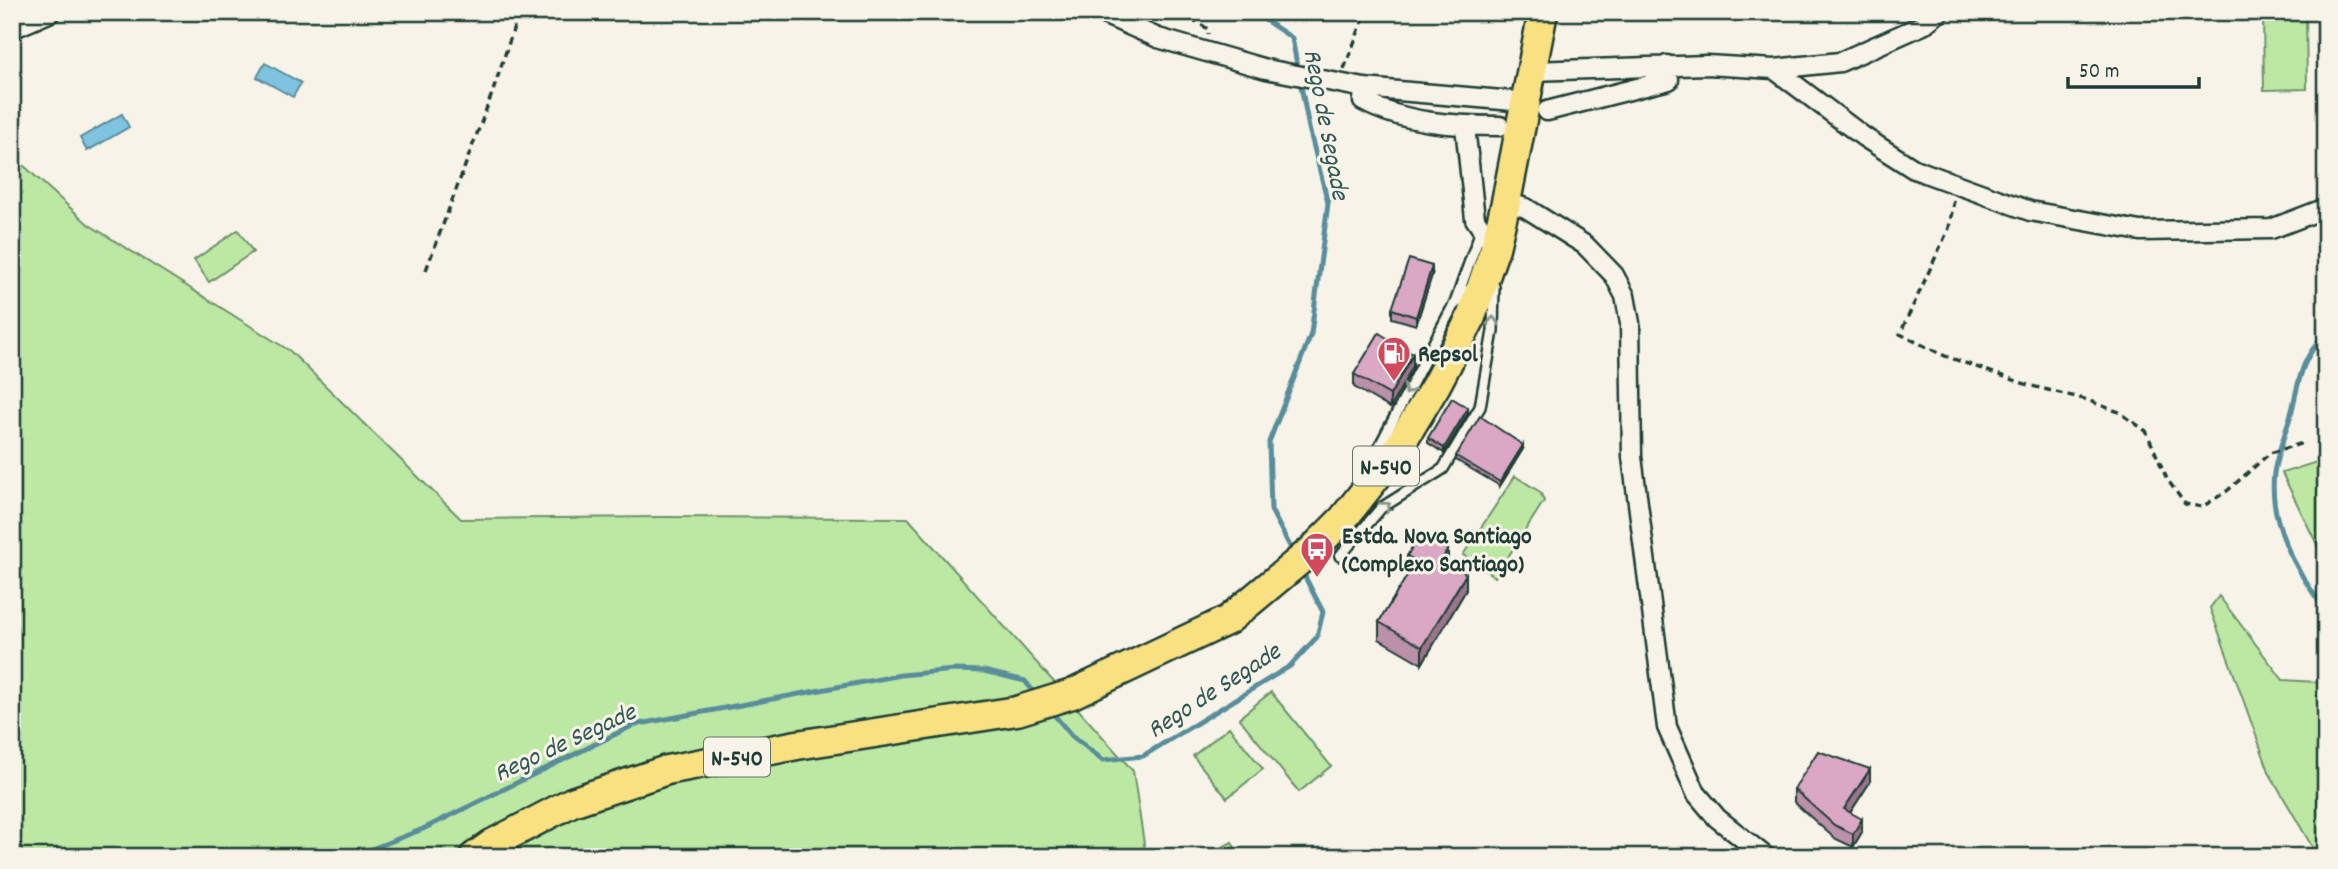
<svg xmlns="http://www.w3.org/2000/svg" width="2338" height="869" viewBox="0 0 2338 869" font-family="Dekko,sans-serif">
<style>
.green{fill:#bde8a4;stroke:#6e926c;stroke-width:2}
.water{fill:#7fc3e0;stroke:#598d9b;stroke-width:2}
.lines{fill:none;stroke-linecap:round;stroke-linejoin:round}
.stream{stroke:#598d9b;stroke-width:5}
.service-casing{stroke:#1f3d34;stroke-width:14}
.minor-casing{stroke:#1f3d34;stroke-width:23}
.trunk-casing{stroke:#1f3d34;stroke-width:33}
.path{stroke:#1f3d34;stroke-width:3.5;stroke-dasharray:7 5;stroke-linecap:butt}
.service{stroke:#f7f3e8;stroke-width:9}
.minor{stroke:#f7f3e8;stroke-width:18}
.trunk{stroke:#f9e181;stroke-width:28}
.wall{fill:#bb90a9;stroke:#1f3d34;stroke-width:2}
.shaded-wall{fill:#99768a;stroke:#1f3d34;stroke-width:2}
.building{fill:#daa8c5;stroke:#1f3d34;stroke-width:2}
.oneway{stroke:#8b988e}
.labels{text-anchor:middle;stroke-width:6;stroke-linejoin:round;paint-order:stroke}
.shield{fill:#f7f3e8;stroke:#60746a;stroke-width:2}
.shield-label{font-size:23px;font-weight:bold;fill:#1f3d34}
.poi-label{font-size:24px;font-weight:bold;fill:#1f3d34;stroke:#f7f3e8;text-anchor:start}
.water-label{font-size:26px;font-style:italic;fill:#325856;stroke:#f7f3e8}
</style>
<rect width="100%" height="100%" fill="#f7f3e8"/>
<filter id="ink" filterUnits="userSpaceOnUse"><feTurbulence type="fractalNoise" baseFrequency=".0143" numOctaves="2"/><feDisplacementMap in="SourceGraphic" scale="14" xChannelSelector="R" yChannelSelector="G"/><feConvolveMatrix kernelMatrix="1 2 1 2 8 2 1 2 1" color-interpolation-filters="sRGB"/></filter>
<g filter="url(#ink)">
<path class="green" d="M2263,12H2306L2307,89L2264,90Z
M12,155L88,224L290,351L461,519L660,517L908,518L1133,771L1146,857H12Z
M238,230L253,252L209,282L194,260Z
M2326,459V563L2282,473Z
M1515,476L1540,492L1544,501L1495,577L1463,555Z
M2219,596L2283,680L2316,682L2326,693V857H2318L2270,774L2210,608Z
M1271,692L1331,766L1299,792L1239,718Z
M1229,727L1263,769L1227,798L1193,756Z
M1232,842L1239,857H1204Z"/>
<path class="water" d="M265,63L301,83L293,97L257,77Z
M122,114L129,127L87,151L80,138Z"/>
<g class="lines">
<path class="stream" d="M1253,12L1292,38L1309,128L1328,203L1311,334L1269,442L1271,510L1294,554
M2326,335C2303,354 2299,379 2293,406C2288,429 2277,451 2274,473C2268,524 2297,572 2326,611
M1050,710L1072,736L1103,760L1143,756L1290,666L1317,637L1323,612L1301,569
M351,857L423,829L634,725L901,675L954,670L984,671L1025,681L1036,695"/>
<defs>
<path id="service" d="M1455,303L1481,230
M1368,468L1453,306L1472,287
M1340,556L1381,508L1443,469L1480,407L1493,331L1494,286"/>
<path id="minor" d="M1099,12L1158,38L1266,69L1364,88L1525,102
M12,29L51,12
M1774,69L1864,137L1914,169L2030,211L2140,231L2271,229L2326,208
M1532,71L1707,65L1774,69L1840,62L1923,25L1939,12
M1364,88L1363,101C1403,123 1455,126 1500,126
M1547,111L1669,80L1667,65
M1465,126L1475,219L1495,248
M1506,202L1526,208L1585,245L1614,275L1625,296L1630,323L1632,457L1667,727L1696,793L1717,818L1766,857"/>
<path id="trunk" d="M474,857L492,844L572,802L667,770L797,745L1017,711L1072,694L1228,620L1312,550L1343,519L1395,453L1436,385L1470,320L1495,248L1506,202L1543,12"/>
</defs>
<use href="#service" class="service-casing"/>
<use href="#minor" class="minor-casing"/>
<use href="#trunk" class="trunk-casing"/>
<path class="path" d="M1181,12L1208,29V34
M1344,69L1366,12
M1954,200L1949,228L1900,334L1945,356L2028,385L2084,399L2119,412L2146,431L2167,479L2185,504L2202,507L2227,491L2270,453L2303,443
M426,270L493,91L519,12"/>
<use href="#service" class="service"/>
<use href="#minor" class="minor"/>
<use href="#trunk" class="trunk"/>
</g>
<path class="wall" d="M1432,275L1416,325L1392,318V309Z
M1413,366L1390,408L1354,387V374Z
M1468,413L1444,453L1428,443V438Z
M1523,449L1500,486L1456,460V456Z
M1407,556L1448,563L1466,590L1422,664L1379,639V622L1409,574L1407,572Z
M1870,782L1850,813L1862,832L1853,847L1834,838L1794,802V789Z"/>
<path class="shaded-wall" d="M1432,266V275L1416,325V317Z
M1413,354V366L1390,408V395Z
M1468,408V413L1444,453V448Z
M1523,445V449L1500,486V482Z
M1448,549V566L1442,559Z
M1466,574V590L1422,664V647Z
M1870,769V782L1844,822V809Z
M1862,819V832L1853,847V834Z"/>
<path class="building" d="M1409,259L1432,266L1416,317L1392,309Z
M1379,333L1413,354L1390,395L1354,374Z
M1452,398L1468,408L1444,448L1428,438Z
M1480,416L1523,445L1500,482L1456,456Z
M1420,533L1448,549L1442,559L1466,574L1422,647L1379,622L1416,561L1407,556Z
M1818,751L1870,769L1844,809L1862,819L1853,834L1834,825L1794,789Z"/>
<defs><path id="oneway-chevron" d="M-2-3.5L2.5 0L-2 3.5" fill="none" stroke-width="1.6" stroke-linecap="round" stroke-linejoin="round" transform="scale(1.75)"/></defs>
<g class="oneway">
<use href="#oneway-chevron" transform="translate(1493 321) rotate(-88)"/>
<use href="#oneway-chevron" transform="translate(1408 390) rotate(118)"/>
<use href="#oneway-chevron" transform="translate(1386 506) rotate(-38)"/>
</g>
</g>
<defs>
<symbol id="fuel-pin" viewBox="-11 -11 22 30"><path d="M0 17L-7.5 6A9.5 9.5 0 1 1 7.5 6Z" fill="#d1495b" stroke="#f7f3e8"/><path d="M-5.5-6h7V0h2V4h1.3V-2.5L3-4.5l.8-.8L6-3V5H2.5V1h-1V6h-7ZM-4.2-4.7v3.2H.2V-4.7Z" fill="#fff"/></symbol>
<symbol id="bus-pin" viewBox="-11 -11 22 30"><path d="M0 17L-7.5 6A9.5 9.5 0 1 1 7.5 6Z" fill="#d1495b" stroke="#f7f3e8"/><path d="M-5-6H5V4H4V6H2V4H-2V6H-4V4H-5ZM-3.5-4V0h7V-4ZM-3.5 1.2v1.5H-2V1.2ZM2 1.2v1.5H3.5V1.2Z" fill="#fff"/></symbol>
</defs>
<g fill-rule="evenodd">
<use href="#fuel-pin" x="1375" y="334" width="38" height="52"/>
<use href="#bus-pin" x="1298" y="530" width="38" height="52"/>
</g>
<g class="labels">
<g class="shield">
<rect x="1353" y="446.5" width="66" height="39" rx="5"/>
<rect x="704" y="737.5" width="66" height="39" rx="5"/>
</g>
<g class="shield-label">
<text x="1386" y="474">N-540</text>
<text x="737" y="765">N-540</text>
</g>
<g class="poi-label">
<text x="1418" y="361">Repsol</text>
<text x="1342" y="543">Estda. Nova Santiago<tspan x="1342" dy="28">(Complexo Santiago)</tspan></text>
</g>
<g class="water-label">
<text transform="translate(1328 124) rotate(79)" y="9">Rego de Segade</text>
<text transform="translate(1213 689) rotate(-33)" y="9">Rego de Segade</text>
<text transform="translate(564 741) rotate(-25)" y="9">Rego de Segade</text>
</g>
</g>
<rect width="2338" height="869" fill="none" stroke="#f7f3e8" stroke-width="42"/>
<rect x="21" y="21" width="2296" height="827" fill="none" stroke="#1f3d34" stroke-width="2.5" filter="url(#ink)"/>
<path d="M2068 77v10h131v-10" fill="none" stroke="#1f3d34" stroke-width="3.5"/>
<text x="2079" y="77" font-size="21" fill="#1f3d34" stroke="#f7f3e8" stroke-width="5" paint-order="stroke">50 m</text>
</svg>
